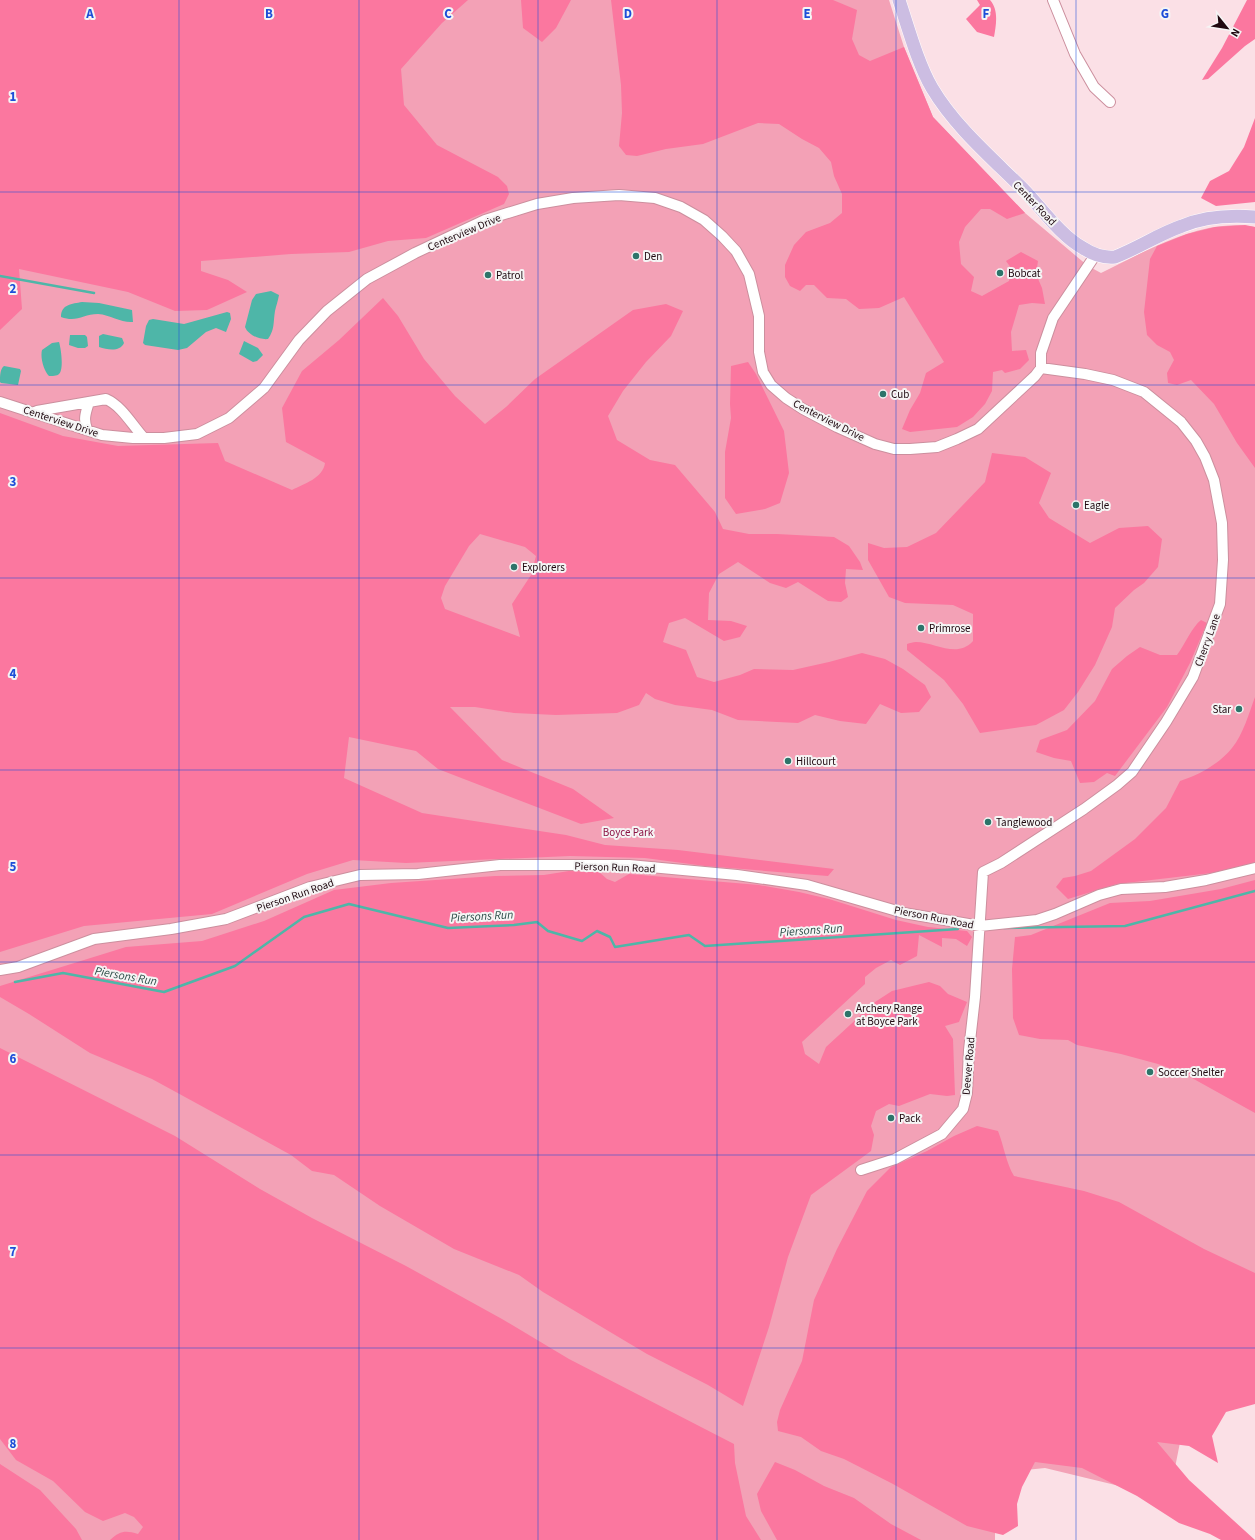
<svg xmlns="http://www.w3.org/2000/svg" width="1255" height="1540" viewBox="0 0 1255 1540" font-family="'Source Sans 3',sans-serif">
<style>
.green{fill:#f3a1b6}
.forest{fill:#fb779f;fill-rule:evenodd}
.water{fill:#4eb6a8}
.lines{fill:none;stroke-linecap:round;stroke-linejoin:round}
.stream{stroke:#4eb6a8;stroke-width:2.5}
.minor-casing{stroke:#cc8f9e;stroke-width:12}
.major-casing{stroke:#fff;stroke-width:14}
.minor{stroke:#fff;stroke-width:10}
.major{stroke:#ccbde2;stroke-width:13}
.grid{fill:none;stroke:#1d4ed8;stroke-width:1;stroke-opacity:0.55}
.poi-dot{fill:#2d746a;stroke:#f5f5f5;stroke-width:1.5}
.labels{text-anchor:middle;stroke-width:4;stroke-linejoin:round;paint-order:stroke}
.street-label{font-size:11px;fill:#1f0910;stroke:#f5f5f5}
.poi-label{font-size:11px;fill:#1f0910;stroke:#f5f5f5;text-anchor:start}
.park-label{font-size:11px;fill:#8c1445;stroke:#f5f5f5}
.water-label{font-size:12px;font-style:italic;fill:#30504b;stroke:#f5f5f5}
.grid-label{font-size:13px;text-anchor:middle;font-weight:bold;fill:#1d4ed8;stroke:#f5f5f5;stroke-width:4;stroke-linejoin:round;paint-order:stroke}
</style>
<rect width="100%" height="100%" fill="#fbe0e6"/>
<path class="green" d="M0,0H889L904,47L933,117L1025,213L1088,266L1101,273C1146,251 1203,217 1255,227V1391L1189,1397L1169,1498L1045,1468L995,1473V1540H0Z"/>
<path class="forest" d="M0,0H468L442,23L401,69L404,105L437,145L498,177L507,186L509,194L504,204L426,238L388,241L349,252L291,254L201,261V271L228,280L247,292L207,310L175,311L128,292L19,269L22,309L0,330Z
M521,0H571L556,28L542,42L523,28Z
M611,0H833L857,10L852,39L859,55L870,61L904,47L933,117L1025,213L1007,219L990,209H981L965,227L959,242L961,264L974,277L971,291L982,296L1009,281L1011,268L1006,261L1021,252L1038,261L1036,274L1042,288L1045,304L1032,303L1019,305L1011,332L1012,351L1026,350L1029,360L1020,369L1005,373L1002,370L993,372L992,391L985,404L973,417L957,427L910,432L902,429L910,410L920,393L926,373L944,362L904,297L879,308L859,309L846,299L827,298L814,285H806L800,291L790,286L785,277V265L794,245L806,232L830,223L842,213V194L834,176L831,162L819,148L802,139L779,124L758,123L703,144L666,149L637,156L626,155L619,146L622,113L621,85Z
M977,0H990C999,10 996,25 994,37L977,32L966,19L980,5Z
M1247,0H1255V39L1245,46L1208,79L1202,80L1222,48Z
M1255,118V202L1216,206L1201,198L1210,181L1229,171L1244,147Z
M1245,225L1255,227V468L1237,443L1214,404L1191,380L1177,385L1168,383L1167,373L1174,360L1170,352L1157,345L1147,335L1144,312L1150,259L1157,246L1187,234L1215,227Z
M383,298L398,316L424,359L455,396L485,424L506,407L535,379L633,310L666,304L683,311L671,336L646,362L623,391L608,416L617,440L650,460L675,465L715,512L723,529L749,534H777L834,537L849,546L860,562L863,570L846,569L845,583L848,597L841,602L828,601L798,582L786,588L770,583L738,562L719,574L709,593L708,620L731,621L747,626L740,637L724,641L685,618L669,623L663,642L686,650L697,677L714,682L740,675L754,669L793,670L829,662L862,653L885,659L903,669L925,685L931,697L919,712L901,713L880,704L866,724L840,721L815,715L798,723L738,720L712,710L675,705L655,699L646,693L639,705L617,713L556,715L514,713L475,707H450L502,760L573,789L614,818L581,824L438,769L416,751L349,737L344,778L422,813L566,835L605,845L678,850L834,869L828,876L705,866L645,858L570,856L406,863L353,860L307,874L212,914L84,926L0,952V413L63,436L118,446L218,443L225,461L292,490C304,484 323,478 325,463L286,442L282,408L302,371L339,340ZM480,534L525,547L536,556L531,575L512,604L520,637L445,609L441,598L445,586L469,546Z
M748,362L756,374L784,431L789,473L780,503L765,509L736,514L725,498V452L731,418L730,404L731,366Z
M992,453L1025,457L1051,473L1039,503L1049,518L1090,543L1119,528L1148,526L1162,539L1158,567L1144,583L1134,590L1115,608L1112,627L1095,665L1078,692L1064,710L1036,725L980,733L963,704L944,680L907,650V644C910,643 913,642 916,642C935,642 957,659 973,641V614L953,605L905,603L889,597L868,560V543L884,548L907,547L936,533L985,482Z
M1201,620L1207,623L1190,663L1167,707L1115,776L1107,773L1094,782L1080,783L1071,761L1054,758L1036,752L1040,740L1067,730L1095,701L1112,669L1127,656L1140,647L1160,655H1177C1185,644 1192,627 1201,620Z
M1255,697V863L1220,872L1117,884L1068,899L1056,887L1063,878L1075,876L1091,871L1135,839L1166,808L1180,781C1199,775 1219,764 1232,748C1243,735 1249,713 1255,697Z
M569,871L599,872L607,879L615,882L629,874L759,885L799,892L829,899L896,920L928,927L967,931L972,937L967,946L956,939L942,938V947L919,935L917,956L900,965L891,960L876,968L865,977V984L802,1042L805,1054L819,1064L826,1047L875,1002L892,991L929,982L940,986L948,994L967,1002L959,1022L945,1026L953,1039L955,1095L947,1096L930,1094L899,1106L889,1104L876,1111L871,1126L874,1135L871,1151L811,1195L788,1257L769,1327L743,1406L708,1385L647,1354L543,1292L519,1275L454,1249L380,1206L334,1175L312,1171L291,1155L152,1079L90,1053L29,1014L0,997V986L126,947L202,941L264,921L334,890L391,883L495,876L544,875Z
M1255,880V1113L1183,1073L1158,1064L1121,1054L1077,1045L1068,1040L1040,1039L1019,1035L1013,1018L1012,969L1015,937L1031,935L1110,903L1150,901L1221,889Z
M0,1048L175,1136L260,1189L312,1218L406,1266L502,1319L569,1359L734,1444L735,1463L746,1516L761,1540H110C120,1531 125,1530 138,1534L143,1527L134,1517L125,1513L103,1521L85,1512L53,1481L16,1460L0,1439Z
M977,1126L998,1131C1004,1146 1006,1163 1014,1176L1084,1191L1119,1202L1204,1249L1255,1273V1404L1226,1412L1212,1436L1218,1463L1189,1446L1157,1442L1189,1480L1255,1540H1221L1210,1534L1179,1523L1137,1496L1082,1468L1035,1462L1022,1487L1017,1504L1018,1526L1003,1535L967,1526L893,1484L844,1459L821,1451L801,1437L778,1431L777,1422L780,1410L802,1361L814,1300L837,1249L867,1191L891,1167L927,1151L954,1136Z
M775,1462L795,1470L824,1486L854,1498L891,1524L921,1540H777L761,1511L757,1494Z
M0,1464L40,1490L76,1529L82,1540H0Z"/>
<path class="water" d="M271,291L279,295C278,301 276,306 275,311C273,323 275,329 268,339C260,340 248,335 245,327L252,300L256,294Z
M82,302L99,303L132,310L133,322C121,323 111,315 98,314C83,314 77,323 61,317C61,304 72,304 82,302Z
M227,312L230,313L231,319L226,332L216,328L206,332L187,348L178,350L145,345L143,343L146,326L149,320L153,319L184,324Z
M103,334L122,338L124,343C120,352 108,350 99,347V336Z
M70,335H85L87,337L88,346L85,348H78L69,345Z
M244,341L258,348L263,355L257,361L253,362L239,354Z
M59,342C61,348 64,370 59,374C57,376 52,376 49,376C44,371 40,358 42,350L52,343Z
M4,366L20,369L21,371L18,385L1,383L0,382C0,376 0,369 4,366Z"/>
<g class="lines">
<path class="stream" d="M0,276L94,293
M1004,928L1125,926L1255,891
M15,982L63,973L164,992L235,966L304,917L349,904L448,928L514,925L537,922L548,931L582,941L597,931L610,937L615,947L689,935L705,946L958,929"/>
<defs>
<path id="minor" d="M1053,0L1075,54L1094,87L1110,102
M0,402L102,435L133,438H164L197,434L229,418L264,388L299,340L327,311L367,279L415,253L485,220L537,204L573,198L619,195L655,198L681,207L704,220L722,236L736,251L749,274L759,316V352L763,372L771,385L786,398L803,409L837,427L875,444L894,449H910L937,447L957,439L978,429L1035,376L1041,368V353L1053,318L1096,254
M37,411L106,399C122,406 132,425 144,438
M87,429C83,419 86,412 89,402
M0,970L18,967L94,939L171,929L226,919L310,887L360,875L418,874L500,865H629L737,875L807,885L904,913L980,926L1037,920L1055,914L1099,895L1121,889L1165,887L1206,880L1255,868
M861,1170L895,1159L942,1134L963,1109L967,1093L969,1050L975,997L983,872L1001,863L1084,809L1117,785L1132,772L1166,722L1193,677L1220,604L1223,560L1222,523L1214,480L1205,457L1196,441L1181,422L1144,392L1113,380L1085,374L1041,368"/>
<path id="major" d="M899,0C908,27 918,64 932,88C955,127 993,159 1025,191C1042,209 1061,236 1083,248C1092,254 1104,258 1115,257C1138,248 1159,234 1182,226C1206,216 1230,215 1255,217"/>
</defs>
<use href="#minor" class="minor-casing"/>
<use href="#major" class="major-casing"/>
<use href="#minor" class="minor"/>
<use href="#major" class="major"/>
</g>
<path class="grid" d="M179,0V1540M359,0V1540M538,0V1540M717,0V1540M896,0V1540M1076,0V1540M0,192H1255M0,385H1255M0,578H1255M0,770H1255M0,962H1255M0,1155H1255M0,1348H1255"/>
<g class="poi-dot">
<circle cx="636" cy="256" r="4"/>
<circle cx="1000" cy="273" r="4"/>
<circle cx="488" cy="275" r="4"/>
<circle cx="883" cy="394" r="4"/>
<circle cx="1076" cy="505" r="4"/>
<circle cx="514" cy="567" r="4"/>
<circle cx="921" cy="628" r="4"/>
<circle cx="1239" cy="709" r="4"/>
<circle cx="788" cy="761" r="4"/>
<circle cx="988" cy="822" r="4"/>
<circle cx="848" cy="1014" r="4"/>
<circle cx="1150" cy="1072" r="4"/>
<circle cx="891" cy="1118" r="4"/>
</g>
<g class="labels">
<g class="street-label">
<text transform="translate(1035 203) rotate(46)" y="4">Center Road</text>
<text transform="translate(464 232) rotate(-23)" y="4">Centerview Drive</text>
<text transform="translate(829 420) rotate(27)" y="4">Centerview Drive</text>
<text transform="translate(61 421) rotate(18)" y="4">Centerview Drive</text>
<text transform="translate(1207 640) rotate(-70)" y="4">Cherry Lane</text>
<text transform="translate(615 867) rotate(2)" y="4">Pierson Run Road</text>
<text transform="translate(295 895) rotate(-19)" y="4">Pierson Run Road</text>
<text transform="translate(934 917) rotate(11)" y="4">Pierson Run Road</text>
<text transform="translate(968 1066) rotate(-85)" y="4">Deever Road</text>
</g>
<g class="poi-label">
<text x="644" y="260">Den</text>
<text x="1008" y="277">Bobcat</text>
<text x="496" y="279">Patrol</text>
<text x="891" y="398">Cub</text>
<text x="1084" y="509">Eagle</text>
<text x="522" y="571">Explorers</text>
<text x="929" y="632">Primrose</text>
<text x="1231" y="713" text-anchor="end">Star</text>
<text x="796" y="765">Hillcourt</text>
<text x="996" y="826">Tanglewood</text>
<text x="856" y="1012">Archery Range<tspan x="856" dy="13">at Boyce Park</tspan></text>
<text x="1158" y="1076">Soccer Shelter</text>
<text x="899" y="1122">Pack</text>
</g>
<g class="park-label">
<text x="628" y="836">Boyce Park</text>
</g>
<g class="water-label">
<text transform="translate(482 916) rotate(-3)" y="4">Piersons Run</text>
<text transform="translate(811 930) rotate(-4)" y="4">Piersons Run</text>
<text transform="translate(126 976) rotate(10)" y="4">Piersons Run</text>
</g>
</g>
<g class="grid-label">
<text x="90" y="18">A</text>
<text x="269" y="18">B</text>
<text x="448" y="18">C</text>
<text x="628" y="18">D</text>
<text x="807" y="18">E</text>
<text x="986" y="18">F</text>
<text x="1165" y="18">G</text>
<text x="13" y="101">1</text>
<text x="13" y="293">2</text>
<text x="13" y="486">3</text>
<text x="13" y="678">4</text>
<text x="13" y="871">5</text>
<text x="13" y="1063">6</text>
<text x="13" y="1256">7</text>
<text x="13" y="1448">8</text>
</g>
<g transform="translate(1227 28) rotate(120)" stroke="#f5f5f5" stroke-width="3" paint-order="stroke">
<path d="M0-3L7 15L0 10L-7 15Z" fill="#1f0910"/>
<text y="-6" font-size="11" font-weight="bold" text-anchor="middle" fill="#1f0910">N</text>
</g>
</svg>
